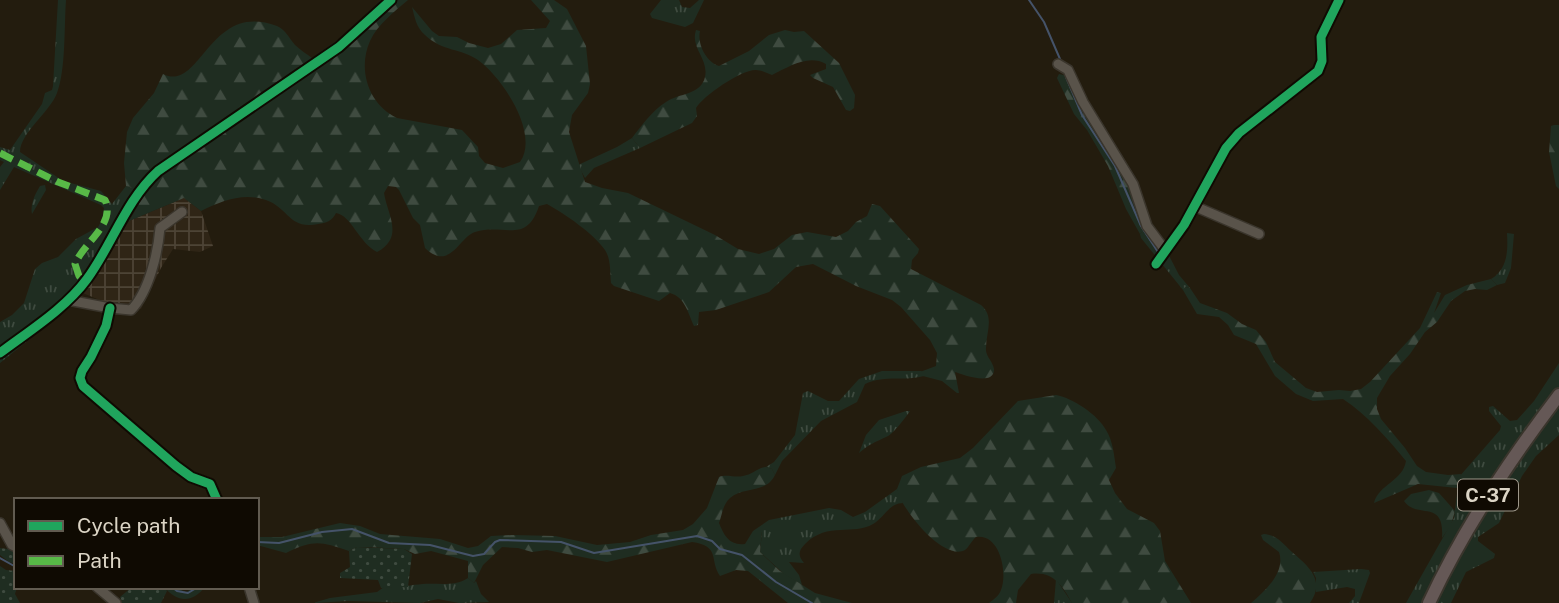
<svg xmlns="http://www.w3.org/2000/svg" width="1559" height="603" viewBox="0 0 1559 603" font-family="'Public Sans',sans-serif">
<style>
.industrial{fill:url(#industrial-grid)}
.grass{fill:url(#grass-tufts)}
.forest{fill:url(#forest-firs)}
.garden{fill:url(#garden-dots)}
.lines{fill:none;stroke-linecap:round;stroke-linejoin:round}
.stream{stroke:#455369;stroke-width:2}
.minor-casing{stroke:#3a352c;stroke-width:12}
.highway-casing{stroke:#3a352c;stroke-width:16}
.minor{stroke:#59534a;stroke-width:9}
.highway{stroke:#655856;stroke-width:12}
.quiet{stroke:#58b947;stroke-width:7;stroke-dasharray:14 7;stroke-linecap:butt}
.cycleway-casing{stroke:#0f0a02;stroke-width:13}
.cycleway{stroke:#20a55d;stroke-width:9}
.labels{text-anchor:middle;stroke-width:5;stroke-linejoin:round;paint-order:stroke}
.shield{fill:#0f0a02;stroke:#9e978a;stroke-width:2}
.shield-label{font-size:19px;font-weight:bold;fill:#dbd4c5}
</style>
<defs>
<pattern id="industrial-grid" width="8" height="8" patternUnits="userSpaceOnUse" patternTransform="scale(1.75)"><rect width="8" height="8" fill="#2f2516"/><path d="M0 4h8M4 0v8" fill="none" stroke="#4d4436"/></pattern>
<pattern id="grass-tufts" width="24" height="20" patternUnits="userSpaceOnUse" patternTransform="scale(1.75)"><rect width="24" height="20" fill="#1f2d21"/><path d="M3 7l-1-3M5 7V3M7 7l1-3M15 17l-1-3M17 17v-4M19 17l1-3" fill="none" stroke="#3f4b40"/></pattern>
<pattern id="forest-firs" width="22" height="20" patternUnits="userSpaceOnUse" patternTransform="scale(1.75)"><rect width="22" height="20" fill="#1f2d21"/><path d="M5 1l3.5 6h-7zM16 11l3.5 6h-7z" fill="#3f4b40"/></pattern>
<pattern id="garden-dots" width="8" height="8" patternUnits="userSpaceOnUse" patternTransform="scale(1.75)"><rect width="8" height="8" fill="#1f2d21"/><path d="M2 2h.1M6 6h.1" fill="none" stroke="#3f4b40" stroke-width="1.8" stroke-linecap="round"/></pattern>
</defs>
<rect width="100%" height="100%" fill="#231c0e"/>
<path class="industrial" d="M184,198L201,211L213,246L200,252L173,249L161,268L141,309L111,305L83,293L129,221Z"/>
<path class="grass" d="M58,0H66C64,26 66,69 57,93C50,112 20,133 20,152L63,181L101,191L112,204L126,186L136,187L139,204L83,293L72,305L0,363V322L12,315L24,303L35,269L42,263L58,257L76,239L98,227L102,220L104,208L101,205L14,167L0,190V167L4,162L0,160V147L10,150L42,104L45,93L52,90L53,86Z
M661,0H679L682,7L690,8L699,0H704L693,23L685,27L652,18L650,14Z
M632,138L640,148L594,168L585,178L578,165L617,147Z
M45,185L46,190L32,214C30,205 35,194 40,186Z
M1146,229L1162,242L1179,275L1190,288L1186,287L1183,290L1141,238L1140,234Z
M1507,233L1514,234L1511,268L1505,283L1497,285L1491,279C1508,269 1508,250 1507,233Z
M1559,363V435L1536,456L1522,476L1499,523L1478,537V541L1495,554L1494,558L1466,572L1451,603H1406L1454,518L1459,477L1500,430L1501,426L1489,411V407L1493,406L1510,421L1517,420L1534,401Z
M882,371H922L920,374L924,376C903,382 887,374 865,384L857,402L821,421L782,461L775,475L772,469L766,467L774,462L795,435L803,393L808,391L828,401H839L859,379Z
M906,411H910C906,417 893,434 888,436C874,443 871,443 859,453L866,435L879,420Z
M897,489L903,503C889,503 884,518 873,524C853,536 828,521 805,544C798,551 798,556 804,563L789,562L799,575L802,585L784,574L760,552L762,532L753,531L769,520L829,508L841,510L853,517L865,512Z
M1361,569L1369,570L1370,573L1359,603H1349L1355,596V589L1347,587L1316,592V578L1313,572Z
M468,578L474,583L476,581L481,594L489,602L459,603L438,599L420,603L348,601L313,603L330,598L377,592L384,587C398,588 409,585 423,584C439,583 454,587 468,578Z
M1056,579L1072,603H1054Z
M164,587H175L186,592L195,587H205C192,603 178,603 164,587Z"/>
<path class="forest" d="M381,0H408C394,12 378,24 370,41C357,70 369,105 397,118L462,130L478,147L479,156L485,163L503,168L520,162C540,134 502,77 478,60C461,48 443,52 425,35C416,27 415,18 412,7L432,31L439,36L457,37L469,43L488,48L501,44L517,30L546,28L550,21L531,0H554L567,9L586,46L590,84L588,93L572,115L569,132L585,182L602,188L628,193L715,235L738,249L759,254L774,249L792,235L807,232L836,237L848,231L856,222L867,216L872,204L880,206L919,249L918,253L912,260L911,269L981,305C995,317 986,332 986,348C985,356 993,361 994,369C995,387 961,374 955,372L959,393H957L942,381L919,375L920,372L936,366L937,353L930,340L901,307L892,300L856,286L813,264L796,267L769,292L716,310L699,312L698,325L694,326C688,313 685,297 670,293L659,301L614,286L611,283C610,272 611,259 605,250C593,233 565,214 547,204L539,206C526,245 504,223 475,232C459,237 450,272 425,248L420,225L413,218L399,190L396,187L388,186L384,193C387,214 405,237 377,252C359,243 351,215 336,213C332,221 326,223 318,224C289,230 289,208 266,200C243,192 221,201 201,211L184,198L129,221L139,204L136,188L126,186L124,163L127,132L133,118L154,93L163,74C201,93 209,0 277,26C286,30 289,38 295,45C300,50 307,54 312,58L343,36Z
M696,30L700,31C697,44 706,62 719,66L749,51L769,35L785,30L794,32L804,31L839,63L855,95L854,108L850,111L846,110L833,87L813,78L810,75L826,69V64C808,54 789,67 772,75C767,73 761,70 756,70C742,69 703,96 696,108L697,116L692,123L640,148L632,138C642,125 652,111 666,102C679,93 701,95 705,77C709,59 690,48 696,30Z
M1059,74L1077,78L1082,93L1130,171L1146,229L1140,234L1126,209L1108,166L1087,130L1074,114L1057,78Z
M1554,125H1559V189L1556,186L1549,152L1551,126Z
M1491,279L1497,285L1487,290L1475,289L1465,291L1451,301L1437,322L1425,332L1410,354L1390,376L1377,398V409L1381,419L1405,448L1417,466L1426,472L1448,475L1461,474L1457,488L1418,484L1374,503C1379,484 1403,481 1406,461C1388,439 1367,415 1343,399L1313,401L1296,394L1275,376L1256,344L1234,335L1228,325L1219,317L1197,314L1183,290L1185,287L1190,288L1200,303L1227,313L1242,324L1256,330L1266,342L1275,362L1306,388L1317,392L1339,390L1350,391L1361,389L1370,382L1420,328L1437,292L1441,293L1434,313L1445,295L1467,285Z
M1056,395C1073,398 1098,415 1106,430C1113,441 1114,455 1116,468L1109,480L1115,493L1127,509L1154,523L1160,531L1165,561L1191,603H1072C1062,585 1053,571 1031,574L1018,590L1016,603H989C994,599 999,596 1001,590C1008,573 1000,533 976,537C972,540 969,547 965,550C943,562 900,507 897,489L902,476L921,467L960,458L973,448L1018,401Z
M766,467L772,469L775,475C766,494 744,486 730,498C723,504 722,515 719,523C724,536 730,546 745,544L753,531H762L760,552L780,571L815,593L852,603H788L748,571L736,570L720,576C709,560 721,546 692,542L607,562L547,550L532,552L518,548L502,547L483,565L474,583L468,578V561L431,551L415,554L404,549L368,547H357L349,551C321,542 315,539 286,553L257,545V537H282L340,523L360,526L380,534L440,539L468,548L478,546L491,536L512,535L555,536L597,545L630,542L651,535L683,530L693,524L707,508L719,477C727,474 735,478 743,476C752,475 757,468 766,467Z
M1429,490L1439,493L1455,511L1451,525L1442,538C1445,498 1417,520 1404,501L1411,494Z
M1264,534C1277,535 1282,543 1292,552C1308,566 1326,580 1310,603H1251C1265,591 1286,572 1279,552L1263,540L1261,535Z"/>
<path class="garden" d="M357,547L404,549L412,554L408,587L381,588L378,580L340,578V573L350,567L349,551Z
M0,548L16,550V564L9,562L0,555Z
M0,566L6,570L16,571L17,587L15,594L20,603H0Z
M132,587H164L167,591L161,603H122L120,597Z"/>
<g class="lines">
<path class="stream" d="M1029,0L1044,22L1060,59
M1066,77L1082,115L1115,166L1141,226L1158,252
M257,542L279,543L322,532L352,529L389,543L430,545L473,556L484,554L495,542L500,540L561,542L594,553L697,536L712,541L720,549L742,555L776,582L812,603
M0,558L16,567
M172,587L177,591L188,593L198,587"/>
<defs>
<path id="minor" d="M1058,64L1068,70L1083,102L1133,184L1147,226L1165,250
M1194,206L1259,234
M1156,264L1184,225L1226,148L1239,133L1318,71L1322,61L1321,37L1339,0
M68,300L110,308L131,310C149,292 158,252 160,228L182,212
M110,308L106,326L91,357L82,371L80,378L83,386L176,466L191,477L210,484L217,500
M0,353C29,331 65,309 87,279C112,245 126,200 158,171L339,47L391,0
M0,523L12,545L16,547
M97,587L116,603
M249,587L254,603"/>
<path id="highway" d="M1429,603C1464,528 1509,461 1559,395"/>
</defs>
<use href="#minor" class="minor-casing"/>
<use href="#highway" class="highway-casing"/>
<use href="#minor" class="minor"/>
<use href="#highway" class="highway"/>
<path class="quiet" d="M0,153L58,182L105,200C116,224 84,242 75,264L79,276L85,281"/>
<defs>
<path id="cycleway" d="M1156,264L1184,225L1226,148L1239,133L1318,71L1322,61L1321,37L1339,0
M110,308L106,326L91,357L82,371L80,378L83,386L176,466L191,477L210,484L217,500
M0,353C29,331 65,309 87,279C112,245 126,200 158,171L339,47L391,0"/>
</defs>
<use href="#cycleway" class="cycleway-casing"/>
<use href="#cycleway" class="cycleway"/>
</g>
<g class="labels">
<rect class="shield" x="1458" y="479.5" width="60" height="31" rx="5"/>
<g class="shield-label">
<text x="1488" y="502">C-37</text>
</g>
</g>
<rect x="14" y="498" width="245" height="91" fill="#0f0a02" stroke="#615b50" stroke-width="2"/>
<rect x="28" y="521" width="35" height="10" fill="#20a55d" stroke="#615b50" stroke-width="2"/>
<text x="77" y="533" font-size="21" fill="#dbd4c5">Cycle path</text>
<rect x="28" y="556" width="35" height="10" fill="#58b947" stroke="#615b50" stroke-width="2"/>
<text x="77" y="568" font-size="21" fill="#dbd4c5">Path</text>
</svg>
